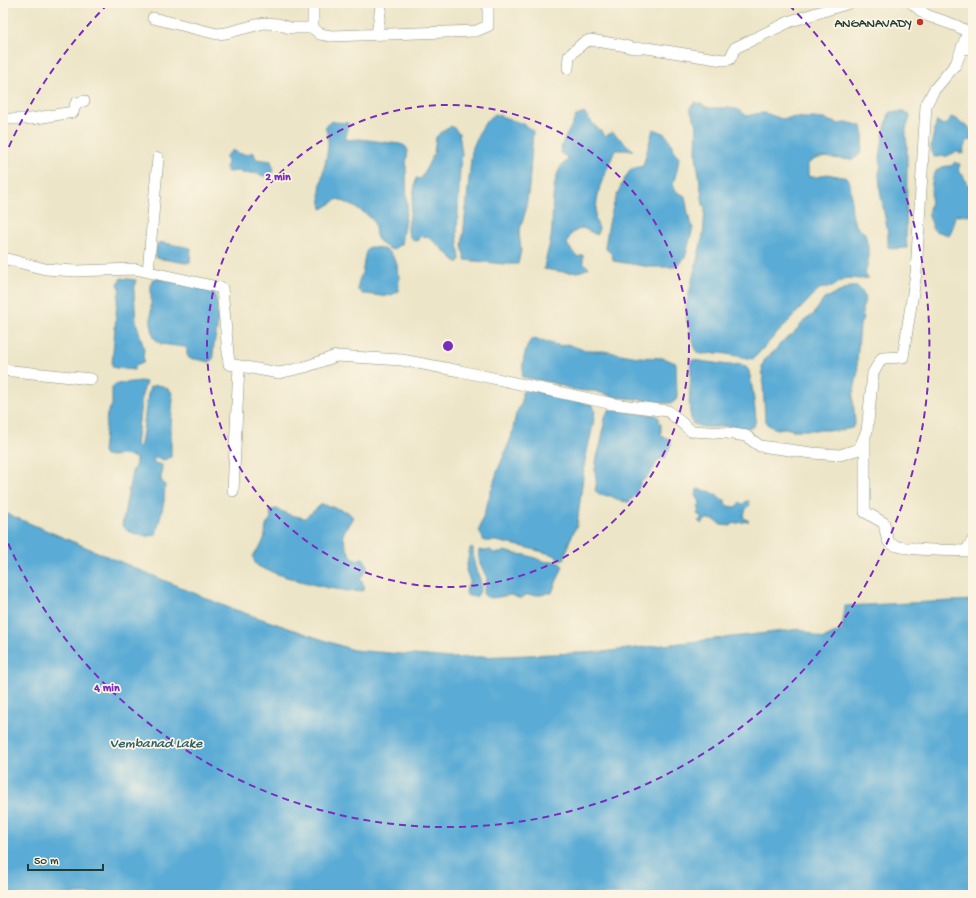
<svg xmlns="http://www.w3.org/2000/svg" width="976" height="898" viewBox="0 0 976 898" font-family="'Gochi Hand',sans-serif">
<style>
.water{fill:#5aabd5;stroke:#3c7484}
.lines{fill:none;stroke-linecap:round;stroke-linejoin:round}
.minor-casing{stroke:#86917e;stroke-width:12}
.minor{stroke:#fff;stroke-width:11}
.ring{fill:none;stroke:#7b2cbf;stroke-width:2;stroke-dasharray:7 5}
.poi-dot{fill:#c8321e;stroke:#fcf5e5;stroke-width:1.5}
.labels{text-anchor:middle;stroke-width:3.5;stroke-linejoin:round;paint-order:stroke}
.poi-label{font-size:13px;fill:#1f3d34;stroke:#fcf5e5;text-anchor:end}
.water-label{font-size:14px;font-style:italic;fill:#315e64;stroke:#fcf5e5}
.centre{fill:#7b2cbf;stroke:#fcf5e5;stroke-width:2}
.ring-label{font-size:12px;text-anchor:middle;font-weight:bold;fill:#7b2cbf;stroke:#fcf5e5;stroke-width:3.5;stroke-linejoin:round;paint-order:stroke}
</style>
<rect width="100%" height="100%" fill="#fcf5e5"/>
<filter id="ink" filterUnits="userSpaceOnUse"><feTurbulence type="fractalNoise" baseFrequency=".025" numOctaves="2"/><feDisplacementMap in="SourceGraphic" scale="8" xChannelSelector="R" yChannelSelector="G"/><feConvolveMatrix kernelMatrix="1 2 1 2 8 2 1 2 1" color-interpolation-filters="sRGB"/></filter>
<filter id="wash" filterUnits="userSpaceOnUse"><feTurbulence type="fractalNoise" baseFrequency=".012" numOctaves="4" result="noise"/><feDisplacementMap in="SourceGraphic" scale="16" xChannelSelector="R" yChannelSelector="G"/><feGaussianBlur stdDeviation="0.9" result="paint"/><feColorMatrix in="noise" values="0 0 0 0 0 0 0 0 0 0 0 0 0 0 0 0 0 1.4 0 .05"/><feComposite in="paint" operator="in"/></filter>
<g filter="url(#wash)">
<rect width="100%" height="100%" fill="#ede5c7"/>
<path class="water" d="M696,102L709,108H732L739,110L747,116L755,114L765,113L782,119L797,117L804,118H813L824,119L839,124L844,123H851L862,126C864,133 864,143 861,151C854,171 824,147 808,164V173L809,177H818L827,174L848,178C856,194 844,223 865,233L868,247V263L865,274L869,278L861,279L846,278L832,287L819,289L753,359L721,353L701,354L696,351L687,321L686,306L703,235L705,209L703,204L696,155L697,125L690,109L691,106Z
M891,112H904L909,114L910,117L906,130V137L907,145V172L906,233L907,248C902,249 897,248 892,249L888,247V234L880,190L879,173L881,165L880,157L884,132L889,114Z
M584,113L596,127L606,136L612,132L633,150H615L600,186L597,201L595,219L599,228L597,235L583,228C573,231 569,235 567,244L572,251L578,257L583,255V262L589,268C575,276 559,271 544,269C545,258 549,249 551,238C554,216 550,190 559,170C561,166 565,162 569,158L560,153C562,140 571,129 576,116Z
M495,114L523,124L533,131L529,187L525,213L519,233L521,250L518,264H504L465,260L462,246L472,150L479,133L487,120Z
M951,117L957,119L960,123C968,125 970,126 971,134H973V141L969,140C964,145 963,148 964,154L956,152L947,156L934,157C933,154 931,150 931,147C931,144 936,123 937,121L943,125L948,123Z
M331,121C337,123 342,122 349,123L346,132V140L360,139L400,144L405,146L408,150L406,165L407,207L401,244L392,250C387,247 380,244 377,238C374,232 377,224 371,218C363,211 348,203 338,199L322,209C321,203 320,197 320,191C321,171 334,145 325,127Z
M452,126L459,133L462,154L460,167L457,233L460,259L458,263L431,239L421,235L417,241C409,239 408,235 408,228L416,178L421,179L434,153L436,137L443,131Z
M653,129C674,135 667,143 679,157L677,170L673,184L675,191L685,196L688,213L693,228L685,258L675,267H650L613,261L612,254L605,248C609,219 614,193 631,169L643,166Z
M233,150C238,154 244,155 250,154L251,152L254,153L256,159L271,161L274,170L272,174C263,179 260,173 252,173C247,173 243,175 239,171L228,172L226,168L227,163L226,156Z
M955,162L960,164L958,171C963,174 965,178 966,183L970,186L971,192L973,195V216L959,215L955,216C953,223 954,228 949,235L935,231L932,228C933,222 930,221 929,216C928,211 930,206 931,200C932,185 929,165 951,166Z
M159,242L191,248L190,262L186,263L156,258C154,254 156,246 159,242Z
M369,247C378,247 388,249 393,256C393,260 396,261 397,265C398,271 396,271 400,278L398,283L399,291C386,300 376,294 362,294L358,290C357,282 362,276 363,268C365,259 363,256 369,247Z
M121,278L136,280L134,292L136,321L144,349L143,358L145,360L143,362L136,365L134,370L116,368L113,367L112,364L117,303L120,288L118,284Z
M156,278L213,290C218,299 218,318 217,329C216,338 212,347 214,357L210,362L195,359H190L187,355V349L185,347L161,344L154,338L151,323V283L152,280Z
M850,287H858L863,293L865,300L862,310L863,318L860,325L857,361L858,371L853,396L855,423L852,428L838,431L830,430H793L785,428L777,429L768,425L765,419L762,366L765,359L775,351L780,343L792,335L805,320L813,315L824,299Z
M534,339L561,346L567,344L581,349L596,351H604L638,357L663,358L676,363L677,396L676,400L672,403H654L645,400L615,397L594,391H586L575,390L553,383L522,377C523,364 523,353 530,341Z
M692,360L729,365L741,364L746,367L749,371L753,392L756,419L754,426C746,430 736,426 727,426C715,427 704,429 693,424C686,408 691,389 691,372C691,367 690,364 692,360Z
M141,381L146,382L142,395L136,446L140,447C145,427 144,408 150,387L156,385L163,386L171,391L173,398L171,426V457L164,460L155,458L153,460L155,463L162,465L161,480L165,485L164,502L156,535C143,538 132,535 122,526L132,472L136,464V458C126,454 116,456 105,456L103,452L107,414L112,405V388L115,384Z
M529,389L593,405L595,411L593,425L585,461L577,525L569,542L564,560L559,559L554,555L524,547L496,541H484L479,530L497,472L511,438L516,414L522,402V392Z
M610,409L656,415L659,418V422L661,424V436L670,439L671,444L665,458L660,459L656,463L654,468L647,477L641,482L635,496L629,502L620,501L611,496L599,495L595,490C598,481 595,478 595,469C596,459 599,451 601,442C604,432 602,416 610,409Z
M697,489L712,492L715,495L718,496L720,499L725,500V504L728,506L737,507L739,503L743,504L746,501H749L750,505L746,509L743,517L749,521L732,524L731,526L721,525L716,521L709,519H706L702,524L698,521L701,519V516L698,515L697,513L699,511L698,506L700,505L699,499L696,498Z
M322,504L348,512L353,517L343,534C345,544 347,552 355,560L363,558L367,564V569L360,579L364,585V590C350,597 273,575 258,566C254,563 254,560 253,555C257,551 262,545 264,539C267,528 263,528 271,518L270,510L277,509L290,515L305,518Z
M3,512L227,607L353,650L451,658L602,652L801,629L823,639L842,630L845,606L973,600V895L3,894Z
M470,548H473C474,555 473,560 475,567C479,578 486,586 476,597L468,596L466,593L467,587L470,581L466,570Z
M479,550L484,551L491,550L494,553H501L504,551L516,554L526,555L547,562L553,561L559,563L563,566C560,576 555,583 552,593H547L542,595H524L521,599L511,595L492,598L487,597L483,594L487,578C482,568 477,561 479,550Z"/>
</g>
<g filter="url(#ink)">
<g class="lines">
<defs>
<path id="minor" d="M313,3V28L320,34L331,36L476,31L488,26V3
M912,3L926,15L957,26L968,32
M153,18L217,34L226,33L264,23L278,24L290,28H313
M377,34L381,6
M962,47L973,50
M568,68L569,56L583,43L590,40L621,45L633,48H647L723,60L730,59L735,48L791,21L849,3
M3,119H31L73,112L76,103L84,101
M3,258L45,269L75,271L135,269L222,288L229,364L279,373L305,367L336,356L402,360L460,371L613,404L668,411L691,431L727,433L746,436L760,446L812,453L840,455L859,449L867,431L873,373L882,358L903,357L916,273L926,105L934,90L956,64L968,32L973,26
M148,272L158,158
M3,370L91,379
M865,438V512L884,523C885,528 886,537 889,542C895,551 953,550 966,551L973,540
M233,491L239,366"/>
</defs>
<use href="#minor" class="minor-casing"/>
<use href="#minor" class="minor"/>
</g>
</g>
<g class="ring">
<circle cx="448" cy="346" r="241"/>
<path d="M4 158A482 482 0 0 1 107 5M789 5A482 482 0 1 1 4 534"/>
</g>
<circle class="poi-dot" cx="920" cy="22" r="4"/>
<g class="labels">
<g class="poi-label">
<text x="912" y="27">ANGANAVADY</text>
</g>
<g class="water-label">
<text x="156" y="747">Vembanad Lake</text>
</g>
</g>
<circle cx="448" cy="346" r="6" class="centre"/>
<g class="ring-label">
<text x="278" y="180">2 min</text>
<text x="107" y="691">4 min</text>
</g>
<rect width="976" height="898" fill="none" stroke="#fcf5e5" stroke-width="16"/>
<path d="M28 864v6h75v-6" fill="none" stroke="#1f3d34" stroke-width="2"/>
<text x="34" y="864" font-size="12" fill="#1f3d34" stroke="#fcf5e5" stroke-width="3" paint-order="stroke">50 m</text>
</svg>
